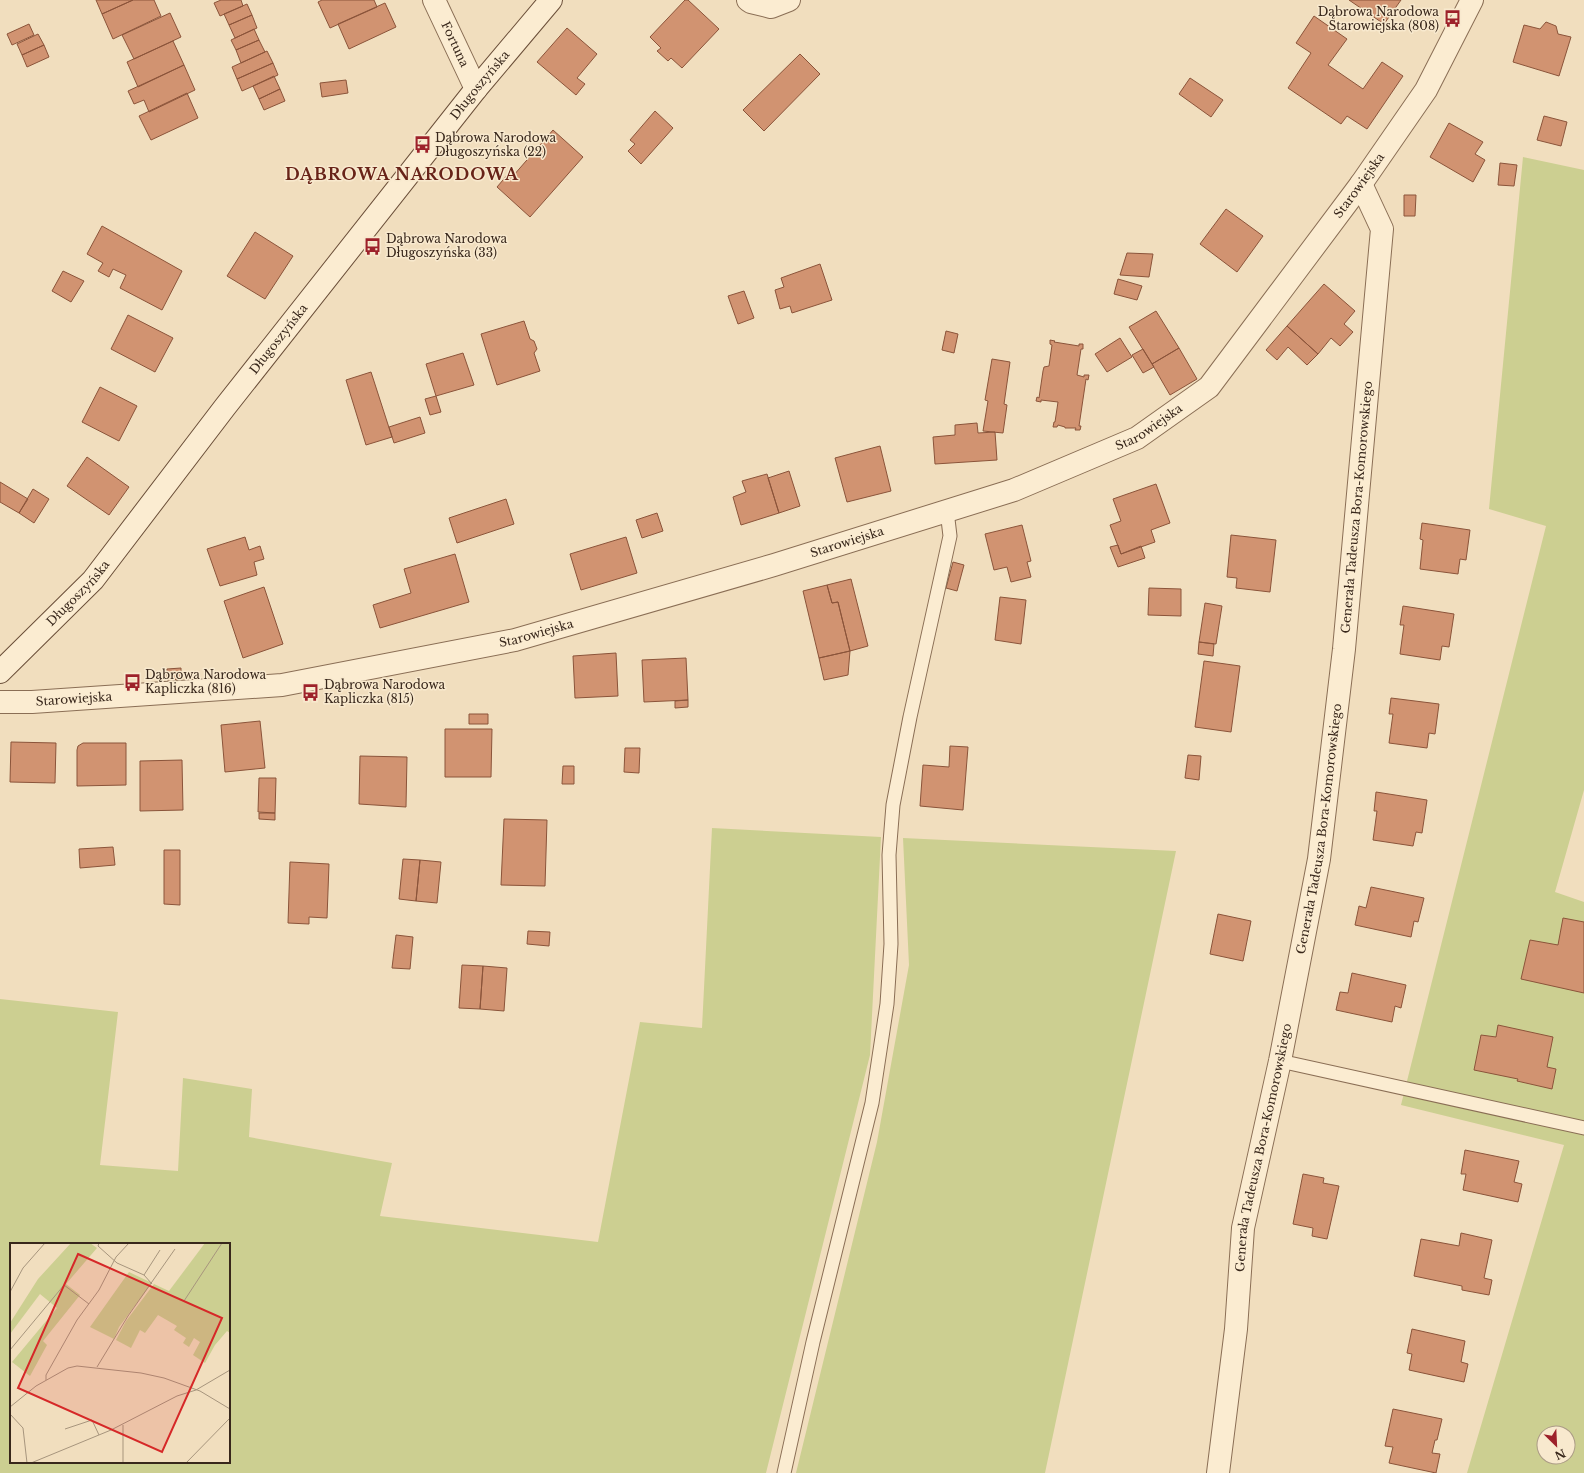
<svg xmlns="http://www.w3.org/2000/svg" width="1584" height="1473" viewBox="0 0 1584 1473" font-family="'Libre Baskerville',serif">
<style>
.green{fill:#cccf91;fill-rule:evenodd}
.building{fill:#d19371;stroke:#8b543a}
.lines{fill:none;stroke-linecap:round;stroke-linejoin:round}
.lane-casing{stroke:#8a6e55;stroke-width:15}
.street-casing{stroke:#8a6e55;stroke-width:24}
.secondary-casing{stroke:#6b4f39;stroke-width:24}
.lane{stroke:#fbecd1;stroke-width:13}
.street{stroke:#fbecd1;stroke-width:22}
.secondary{stroke:#fbecd1;stroke-width:22}
.labels{text-anchor:middle;stroke-width:3;stroke-linejoin:round;paint-order:stroke}
.poi-label{font-size:12px;fill:#38271b;stroke:#f8e9ce;text-anchor:start}
.street-label{font-size:12px;fill:#38271b;stroke:#f8e9ce}
.district-label{font-size:16px;font-weight:bold;letter-spacing:1px;fill:#682318;stroke:#f8e9ce}
.inset-road{fill:none;stroke:#a7957d;stroke-width:1}
.view{fill:#d62828;fill-opacity:0.15;stroke:#d62828;stroke-width:2}
.inset-edge{fill:none;stroke:#38271b;stroke-width:2}
</style>
<rect width="100%" height="100%" fill="#f1debe"/>
<path class="green" d="M1523,157L1584,170V790L1555,892L1584,902V1473H1467L1564,1145L1401,1105L1546,526L1489,509ZM1544,1433H1568V1457H1544Z
M712,828L881,837L870,1055L766,1473H0V999L118,1012L100,1165L178,1171L183,1078L252,1089L249,1137L392,1163L380,1216L598,1242L640,1022L702,1028ZM11,1244H229V1462H11Z
M903,838L1176,851L1045,1473H796L877,1142L909,965Z"/>
<path class="building" d="M96,0H133L102,14Z
M133,0H154L161,16L113,39L102,14Z
M221,0H241L243,6L220,16L214,3Z
M322,0H374L377,7L330,28L318,2Z
M685,0H688L719,29L682,68L671,58L668,61L657,51L661,48L650,37Z
M1349,0H1401L1384,24Z
M385,3L396,27L349,49L338,24Z
M247,4L252,15L229,25L224,14Z
M170,13L181,37L134,59L122,35Z
M252,15L257,28L235,38L229,25Z
M1314,16L1347,39L1328,65L1363,89L1382,62L1403,76L1367,129L1347,116L1341,124L1288,88L1311,53L1296,43Z
M1546,22L1556,26L1558,34L1571,37L1559,76L1513,62L1524,25L1540,29Z
M29,24L34,35L12,45L7,34Z
M567,28L597,54L577,78L585,84L576,95L537,62Z
M254,29L259,40L236,50L231,40Z
M38,34L44,45L22,55L17,44Z
M259,40L265,52L241,63L236,50Z
M173,41L184,65L138,87L127,62Z
M44,45L49,57L27,67L22,55Z
M267,51L273,63L237,79L232,67Z
M800,54L820,74L764,131L743,110Z
M273,63L278,75L242,91L237,79Z
M184,65L195,90L149,112L144,100L134,104L128,91Z
M274,76L280,89L259,99L253,86Z
M1190,78L1223,100L1211,117L1179,94Z
M346,80L348,93L322,97L320,83Z
M280,89L285,101L264,110L259,99Z
M187,93L198,118L151,140L139,116Z
M655,111L673,128L641,164L628,151L635,144L630,140Z
M1544,116L1567,122L1561,146L1537,140Z
M1449,123L1483,142L1475,154L1485,160L1473,182L1430,157Z
M553,130L583,157L530,217L497,187L509,173L513,176Z
M1500,163L1517,165L1514,186L1498,185Z
M1404,195H1416L1415,216H1404Z
M1226,209L1263,236L1237,272L1200,244Z
M102,226L182,271L162,310L120,288L126,275L113,269L109,277L98,271L103,263L87,254Z
M255,232L293,256L265,299L227,276Z
M1127,253L1153,254L1149,277L1120,275Z
M820,264L832,300L792,313L790,306L780,309L775,290L784,287L781,278Z
M63,271L84,281L71,302L52,291Z
M1118,279L1142,286L1137,300L1114,294Z
M1324,284L1355,311L1344,324L1353,332L1340,346L1331,338L1318,354L1287,326Z
M744,291L754,318L738,324L728,296Z
M1156,311L1179,348L1152,364L1129,327Z
M128,315L173,338L155,372L111,349Z
M524,321L530,339L534,341L537,349L534,353L540,371L497,385L481,334Z
M1287,326L1318,354L1307,365L1288,347L1277,360L1266,350Z
M946,331L958,334L954,353L942,350Z
M1120,338L1132,357L1107,372L1095,354Z
M1050,340L1055,341L1054,342L1079,346V344H1083V349H1081L1077,375L1084,377V375H1089L1088,380L1086,379L1079,426H1081L1080,430H1075L1076,428H1065V427L1058,425L1057,427H1053L1054,422H1055L1058,402L1041,400V402L1036,401L1037,397L1039,398L1043,371L1044,367L1049,366L1052,345L1050,344Z
M1179,348L1197,379L1170,395L1152,364Z
M1143,349L1154,367L1143,373L1132,355Z
M463,353L474,385L436,396L426,364Z
M992,359L1010,362L1004,404L1007,405L1003,433L983,431L988,401L985,400Z
M371,372L392,437L366,445L346,380Z
M100,387L137,406L119,441L82,422Z
M436,396L441,412L430,415L425,399Z
M420,417L425,433L394,443L389,427Z
M977,423L978,433L995,432L997,460L935,464L933,437L955,435V425Z
M880,446L891,491L847,502L835,458Z
M87,457L129,487L109,515L67,486Z
M789,471L800,506L779,513L768,478Z
M767,474L779,513L741,525L733,497L746,492L742,481Z
M0,482L28,499L19,513L0,502Z
M1156,484L1170,523L1151,530L1155,542L1121,554L1110,525L1121,521L1113,499Z
M33,489L49,499L34,523L19,513Z
M506,499L514,524L457,543L449,518Z
M657,513L663,531L642,538L636,520Z
M1422,523L1470,530L1466,560L1460,559L1458,574L1420,569L1423,540L1420,539Z
M1022,525L1031,561L1027,562L1031,577L1011,582L1007,567L994,570L985,534Z
M1231,535L1276,540L1270,592L1236,588L1237,578L1227,577Z
M245,537L249,550L260,546L264,559L254,562L257,575L220,586L207,549Z
M626,537L637,573L581,590L570,554Z
M1118,545L1121,554L1141,546L1145,558L1118,567L1110,547Z
M455,554L469,602L380,628L373,605L411,593L404,569Z
M953,562L964,565L957,591L946,588Z
M851,579L868,646L850,651L838,602L832,603L827,585Z
M827,585L832,603L838,602L850,651L819,658L803,591Z
M264,587L283,644L243,658L224,601Z
M1149,588L1181,589V616L1148,615Z
M1000,597L1026,600L1021,644L995,640Z
M1205,603L1222,606L1216,644L1199,642Z
M1403,606L1454,614L1449,647L1442,646L1440,660L1400,654L1404,625H1400Z
M1199,642L1214,644L1213,656L1198,654Z
M850,651L848,675L824,680L819,658Z
M616,653L618,696L575,698L573,656Z
M686,658L688,700L644,702L642,660Z
M1204,661L1240,666L1231,732L1195,727Z
M181,668V679L167,680V669Z
M1391,698L1439,704L1435,734L1429,733L1427,748L1389,743L1393,714H1389Z
M688,700V707L675,708V701Z
M469,714H488V724H469Z
M260,721L265,768L225,772L221,725Z
M445,729H492L491,777H445Z
M11,742L56,743L55,783L10,782Z
M83,743H126V785L77,786V750L78,746Z
M950,746L968,747L963,810L920,806L923,765L949,767Z
M625,748H640L639,773L624,772Z
M1188,755L1201,756L1199,780L1185,778Z
M360,756L407,757L406,807L359,804Z
M182,760L183,810L140,811V761Z
M563,766H574V784H562Z
M259,778H276L275,813L258,812Z
M1376,792L1427,800L1422,833L1416,832L1413,846L1373,840L1377,811H1374Z
M259,813H275V820L259,819Z
M504,819L547,820L545,886L501,885Z
M113,847L115,865L80,868L79,849Z
M164,850H180V905L164,904Z
M403,859L420,860L416,901L399,899Z
M420,860L441,862L437,903L416,901Z
M290,862L329,864L327,918L309,917V924L288,923Z
M1371,887L1424,898L1418,922L1414,921L1411,937L1355,925L1359,906L1366,908Z
M1218,914L1251,921L1243,961L1210,954Z
M1563,918L1584,922V993L1521,979L1530,940L1558,945Z
M528,931L550,932L549,946L527,944Z
M396,935L413,937L410,969L392,968Z
M462,965L483,966L480,1009L459,1008Z
M483,966L507,968L504,1011L480,1009Z
M1352,973L1406,985L1401,1008L1395,1006L1392,1022L1336,1010L1340,992L1348,993Z
M1498,1025L1553,1037L1547,1067L1556,1069L1552,1089L1517,1081L1518,1079L1474,1070L1481,1035L1496,1037Z
M1465,1150L1519,1161L1514,1182L1522,1184L1518,1202L1463,1190L1466,1174H1461Z
M1303,1174L1324,1178L1323,1183L1339,1186L1327,1239L1312,1236L1313,1228L1293,1224Z
M1461,1233L1492,1240L1484,1278L1492,1280L1489,1295L1462,1290V1286L1414,1276L1421,1239L1459,1246Z
M1412,1329L1465,1341L1461,1362L1468,1364L1464,1382L1409,1370L1412,1354L1407,1353Z
M1393,1409L1442,1419L1437,1440H1435L1432,1453L1440,1454L1436,1473L1389,1463L1393,1447L1385,1446Z"/>
<g class="lines">
<defs>
<path id="lane" d="M1280,1061L1584,1128
M784,1473L813,1342L872,1103L887,1004L891,944L889,855L893,805L910,717L950,536L947,511"/>
<g id="street">
<path id="s1" d="M434,0L476,89"/>
<path d="M748,0L751,2L771,7L789,0"/>
<path id="s2" d="M0,702H32L282,685L515,640L774,565L1014,490L1137,438L1209,387L1361,184L1426,90L1472,0"/>
<path id="s3" d="M1218,1473L1236,1329L1243,1228L1280,1061L1319,859L1344,649L1382,229L1361,184"/>
</g>
<g id="secondary">
<path id="s4" d="M0,672L93,580L225,407L476,89L551,0"/>
</g>
</defs>
<use href="#lane" class="lane-casing"/>
<use href="#street" class="street-casing"/>
<use href="#secondary" class="secondary-casing"/>
<use href="#lane" class="lane"/>
<use href="#street" class="street"/>
<use href="#secondary" class="secondary"/>
</g>
<defs>
<symbol id="bus-bare" viewBox="-9 -9 18 18"><path d="M-5-6H5V4H4V6H2V4H-2V6H-4V4H-5ZM-3.5-4V0h7V-4ZM-3.5 1.2v1.5H-2V1.2ZM2 1.2v1.5H3.5V1.2Z" fill="#9d212a" stroke="#f8e9ce" stroke-width="2.5" paint-order="stroke"/></symbol>
</defs>
<g fill-rule="evenodd">
<use href="#bus-bare" x="1440" y="6" width="25" height="25"/>
<use href="#bus-bare" x="410" y="132" width="25" height="25"/>
<use href="#bus-bare" x="360" y="234" width="25" height="25"/>
<use href="#bus-bare" x="120" y="670" width="25" height="25"/>
<use href="#bus-bare" x="298" y="680" width="25" height="25"/>
</g>
<g class="labels">
<g class="poi-label">
<text x="1439" y="16" text-anchor="end">Dąbrowa Narodowa<tspan x="1439" dy="14">Starowiejska (808)</tspan></text>
<text x="435" y="142">Dąbrowa Narodowa<tspan x="435" dy="14">Długoszyńska (22)</tspan></text>
<text x="386" y="243">Dąbrowa Narodowa<tspan x="386" dy="14">Długoszyńska (33)</tspan></text>
<text x="145" y="679">Dąbrowa Narodowa<tspan x="145" dy="14">Kapliczka (816)</tspan></text>
<text x="324" y="689">Dąbrowa Narodowa<tspan x="324" dy="14">Kapliczka (815)</tspan></text>
</g>
<g class="street-label">
<text dy="4" stroke="none"><textPath href="#s1" startOffset="49">Fortuna</textPath></text>
<text dy="4" stroke="none"><textPath href="#s4" startOffset="759">Długoszyńska</textPath></text>
<text dy="4" stroke="none"><textPath href="#s2" startOffset="1514">Starowiejska</textPath></text>
<text dy="4" stroke="none"><textPath href="#s4" startOffset="435">Długoszyńska</textPath></text>
<text dy="4" stroke="none"><textPath href="#s2" startOffset="1190">Starowiejska</textPath></text>
<text dy="4" stroke="none"><textPath href="#s3" startOffset="977">Generała Tadeusza Bora-Komorowskiego</textPath></text>
<text dy="4" stroke="none"><textPath href="#s2" startOffset="866">Starowiejska</textPath></text>
<text dy="4" stroke="none"><textPath href="#s4" startOffset="111">Długoszyńska</textPath></text>
<text dy="4" stroke="none"><textPath href="#s2" startOffset="542">Starowiejska</textPath></text>
<text dy="4" stroke="none"><textPath href="#s2" startOffset="74">Starowiejska</textPath></text>
<text dy="4" stroke="none"><textPath href="#s3" startOffset="653">Generała Tadeusza Bora-Komorowskiego</textPath></text>
<text dy="4" stroke="none"><textPath href="#s3" startOffset="329">Generała Tadeusza Bora-Komorowskiego</textPath></text>
</g>
<g class="district-label">
<text x="402" y="180">DĄBROWA NARODOWA</text>
</g>
</g>
<g transform="translate(10 1243)">
<rect width="220" height="220" fill="#f1debe"/>
<path d="M61,0H80L87,5L56,41L70,52L33,98L37,102L20,133L2,119L47,65L30,51L0,91V80L28,36ZM195,0H220V90L217,88L205,102L195,120L183,112L190,99L184,95L179,104L173,100L176,95L164,87L167,83L148,72L135,90L130,87L121,105L106,97L116,78L144,41L159,48ZM119,29L142,40L109,84L104,96L80,84Z" fill="#cccf91"/>
<path class="inset-road" d="M89,0L88,3L107,20L134,32L142,41M134,32L150,7M0,49L13,25L35,0M174,58L212,0M0,107L54,42L79,61M87,124L118,73L165,6M36,137V132L67,77L89,47L106,14L119,0M0,164L26,143L58,125L67,123L131,130L154,135L190,148L220,166M0,171L13,185L17,220M113,182V220M55,186L82,177L89,192M21,220L101,187L167,153L186,147L220,127M176,220L220,175"/>
<path class="view" d="M68,11L212,75L152,209L8,145Z"/>
<rect width="220" height="220" class="inset-edge"/>
</g>
<g transform="translate(1556 1445) rotate(156)"><circle r="19" fill="#f8e9ce" stroke="#ab9b86"/>
<path d="M0-3L7 15L0 10L-7 15Z" fill="#9d212a"/>
<text y="-6" font-size="11" font-weight="bold" text-anchor="middle" fill="#38271b">N</text>
</g>
</svg>
